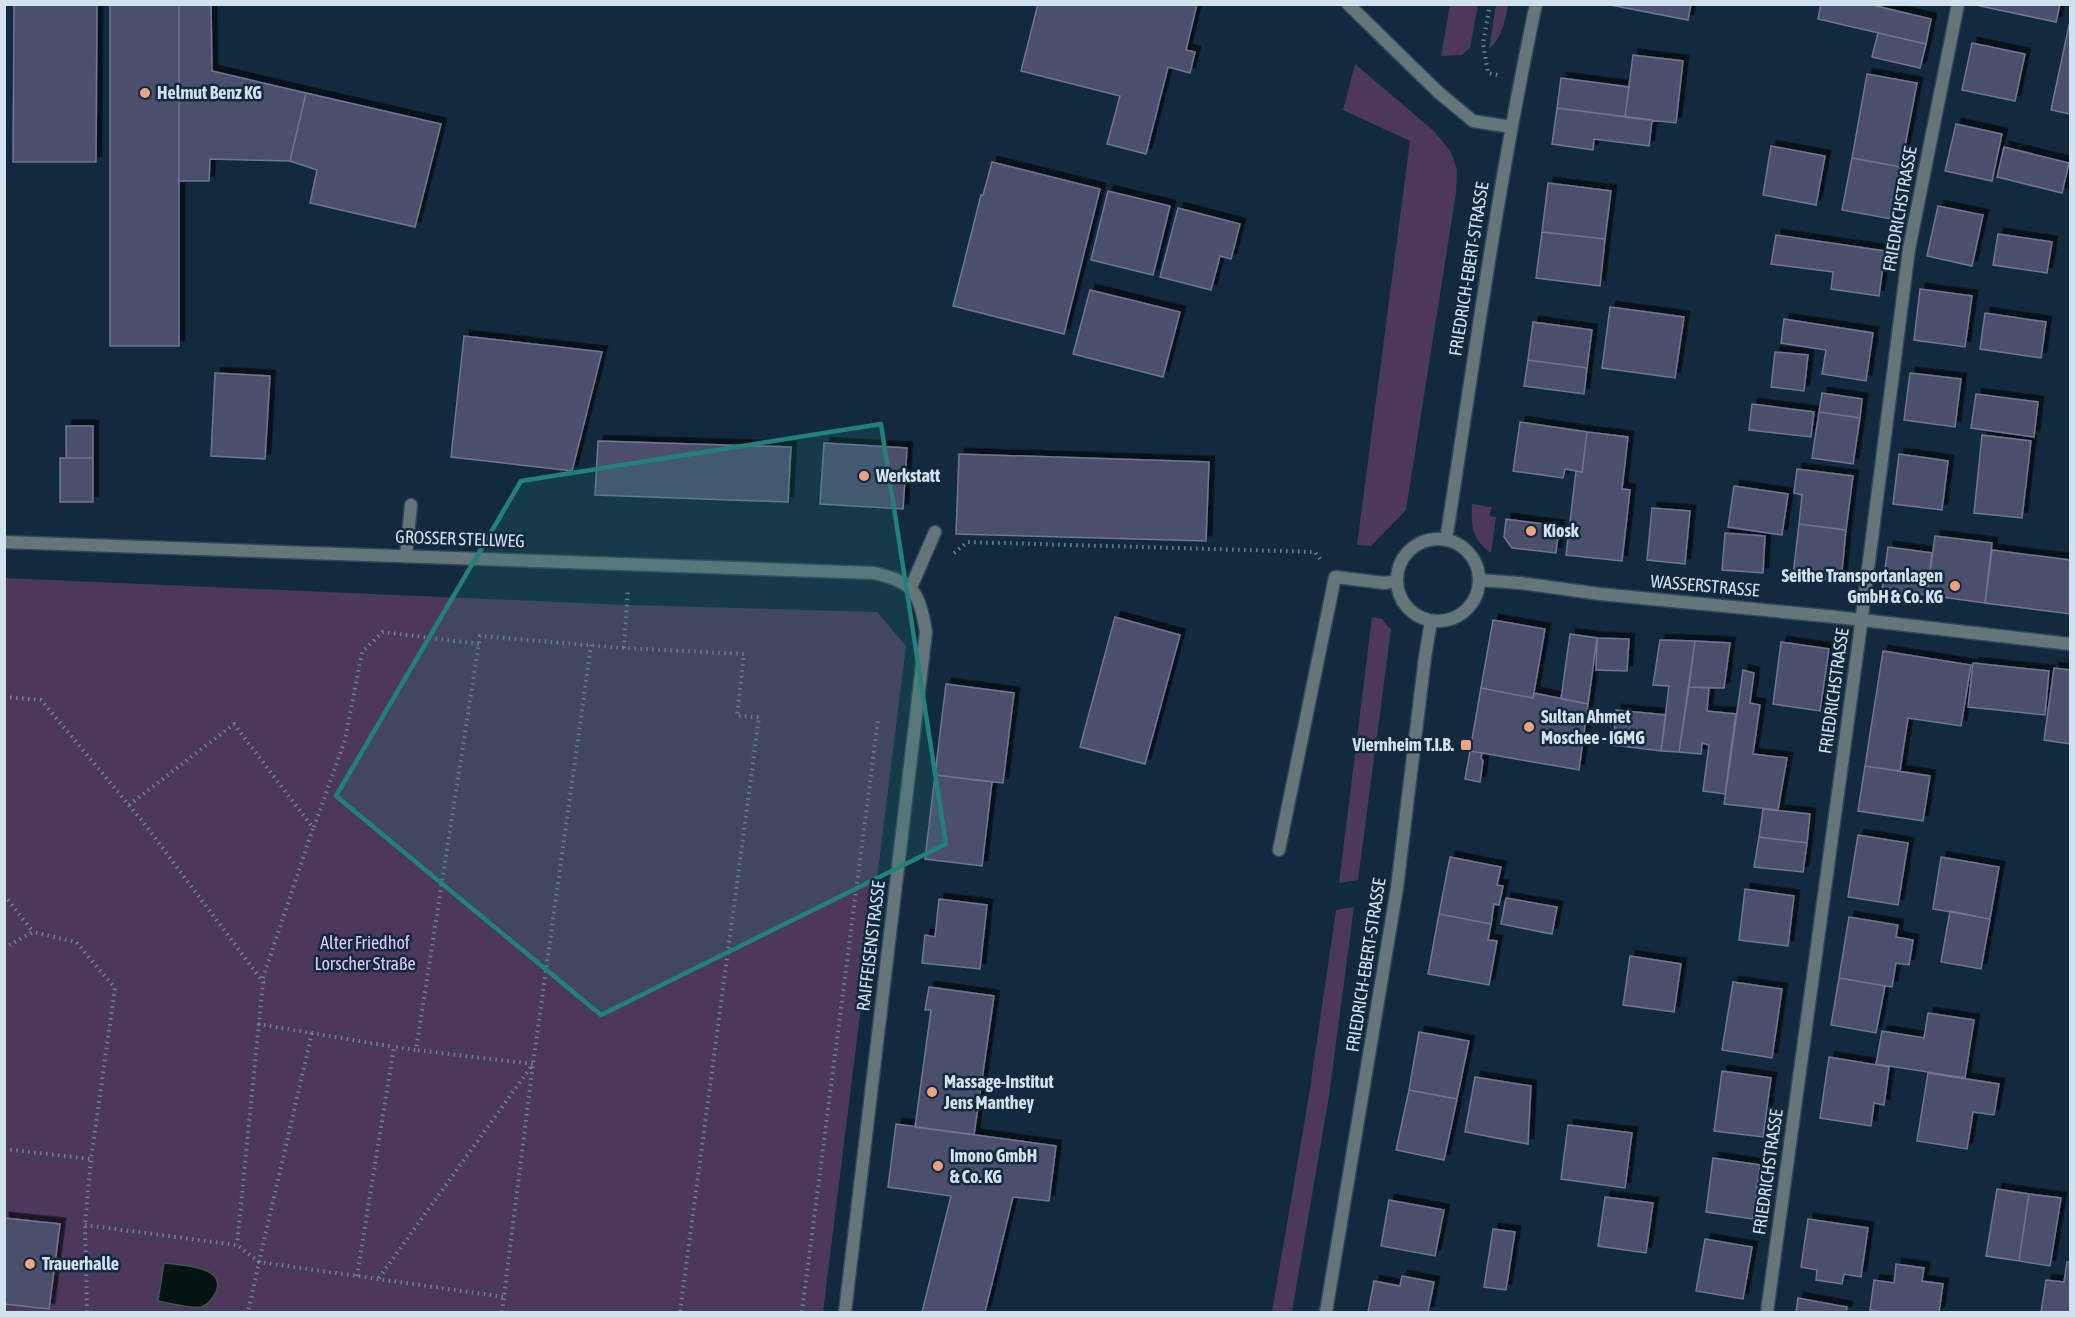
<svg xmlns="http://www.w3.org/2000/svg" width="2075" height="1317" viewBox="0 0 2075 1317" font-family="'Asap Condensed',sans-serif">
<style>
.green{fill:#4b385a}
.water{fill:#061411;stroke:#435253;stroke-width:1.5}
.building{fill:#4b506c;stroke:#6f7593;stroke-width:1.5;filter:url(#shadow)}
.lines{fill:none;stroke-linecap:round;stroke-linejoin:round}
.service-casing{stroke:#314759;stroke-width:15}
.minor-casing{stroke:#314759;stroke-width:15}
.tertiary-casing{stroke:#314759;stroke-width:15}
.path{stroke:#6f8393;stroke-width:4;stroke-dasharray:1.5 4.5;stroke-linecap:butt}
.service{stroke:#65767a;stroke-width:12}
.minor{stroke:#65767a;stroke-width:12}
.tertiary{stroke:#65767a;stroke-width:12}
.marked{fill:#22817b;fill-opacity:0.2;stroke:#22817b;stroke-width:4.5;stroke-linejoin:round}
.poi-dot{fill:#f1a17d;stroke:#122a3d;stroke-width:2}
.labels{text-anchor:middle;stroke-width:5;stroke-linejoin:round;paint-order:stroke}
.poi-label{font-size:18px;font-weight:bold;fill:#d2e1ee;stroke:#122a3d;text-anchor:start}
.street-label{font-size:18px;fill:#d2e1ee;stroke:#122a3d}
.park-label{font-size:18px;fill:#e4c8fd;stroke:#122a3d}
</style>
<defs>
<filter id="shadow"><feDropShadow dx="5.5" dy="-5.5" stdDeviation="0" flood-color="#0009"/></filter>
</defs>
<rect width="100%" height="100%" fill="#122a3d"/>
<path class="green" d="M1450,5H1478L1470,48L1462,55L1441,56Z
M1496,5H1508C1505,22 1502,38 1489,49Z
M1355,64L1435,132L1451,152L1457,170L1456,193L1406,510L1371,546L1357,545L1410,141L1343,110Z
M1472,504L1492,507L1489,516L1496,517L1491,553C1472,539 1471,527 1472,504Z
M5,578L627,605L877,612L906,646L823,1312H5Z
M1372,617L1382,619L1391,630L1358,880L1339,883Z
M1354,907L1329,1096L1292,1312H1272L1309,1095L1336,910Z"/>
<path class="water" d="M164,1263C180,1265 230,1266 215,1294C211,1300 208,1305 201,1307C192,1309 168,1303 158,1301Z"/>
<path class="building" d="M14,4H97L96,162H13Z
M110,4H179V346H110Z
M179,4H211L212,71L306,93L290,161L210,159L209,181H179Z
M1038,4H1197L1186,50L1195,52L1190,73L1168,67L1146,154L1107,144L1120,96L1021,71Z
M1605,4H1691L1688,20Z
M1821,4H1868L1931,19L1926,44L1818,19Z
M1981,4H2060L2056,22L1980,6Z
M2069,25L2070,26V114L2051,110Z
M1878,33L1926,44L1920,68L1872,57Z
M1972,43L2025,54L2015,101L1962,90Z
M1633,55L1683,61L1676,123L1625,117Z
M1867,74L1917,83L1901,167L1852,158Z
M1561,78L1629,87L1625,117L1557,108Z
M306,93L441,124L415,227L310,203L317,170L290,161Z
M1557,108L1652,120L1649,146L1594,139L1593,150L1552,144Z
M1956,124L2002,134L1992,181L1945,171Z
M1771,146L1825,156L1816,205L1763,195Z
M2004,147L2069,163L2062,193L1997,177Z
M1852,158L1901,167L1891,219L1842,210Z
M992,162L1100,189L1064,334L953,306L981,195H983Z
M1548,183L1611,191L1605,239L1542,232Z
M1108,191L1170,206L1153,275L1091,260Z
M1938,206L1983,215L1972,266L1927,256Z
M1178,208L1240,224L1231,259L1220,256L1211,290L1160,277Z
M1542,232L1605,239L1600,286L1536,278Z
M1998,234L2052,242L2047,273L1993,265Z
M1776,235L1885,251L1879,296L1831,289L1833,272L1771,264Z
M1920,289L1972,296L1965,347L1914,340Z
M1090,290L1180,312L1163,377L1073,354Z
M1610,307L1684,317L1675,378L1602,368Z
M1985,313L2046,322L2041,358L1980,349Z
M1784,319L1873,333L1866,381L1822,374L1826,350L1781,343Z
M1533,322L1592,330L1587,368L1528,360Z
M464,336L602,352L572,471L451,457Z
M1775,352L1808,355L1804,391L1771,387Z
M1528,360L1587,368L1584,394L1524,386Z
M215,373L270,376L265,459L211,456Z
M1910,373L1961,379L1955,427L1904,420Z
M1822,393L1862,399L1860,418L1819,412Z
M1976,394L2038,402L2034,437L1971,428Z
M1752,404L1814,412L1811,437L1749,430Z
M1819,412L1860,418L1853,464L1812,458Z
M1520,422L1587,432L1582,472L1565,469L1563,478L1513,471Z
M66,426H93V458H66Z
M1587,432L1628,437L1622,489L1630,490L1622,561L1566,555L1576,471L1582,472Z
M1982,435L2031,441L2022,518L1974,513Z
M598,441L791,447L788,502L595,495Z
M824,443L907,448L903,509L820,504Z
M959,454L1209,462L1206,541L956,534Z
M1899,454L1948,461L1942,510L1893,504Z
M60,458H93V502H60Z
M1797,469L1853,476L1846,530L1799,524L1802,495L1794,493Z
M1734,486L1788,494L1782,535L1728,527Z
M1652,508L1690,511L1685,564L1647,560Z
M1506,519L1559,526L1556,553L1512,548L1504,537Z
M1799,524L1846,530L1841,581L1793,575Z
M1725,533L1765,536L1763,573L1722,570Z
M1935,536L1992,543L1985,603L1927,595Z
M1888,547L1932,553L1927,595L1882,590Z
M1992,550L2070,560V614L1985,603Z
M1115,617L1180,635L1145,764L1080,747Z
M1493,620L1545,629L1533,698L1481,688Z
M1570,634L1597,638L1588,704L1561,699Z
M1597,638L1629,639L1627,671L1596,670Z
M1660,640L1695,641L1679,752L1661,751L1669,686L1653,685Z
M1695,641L1730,643L1724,688L1689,687Z
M1781,642L1829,649L1820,711L1773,704Z
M1883,651L1971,665L1961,726L1908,718L1900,771L1865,766Z
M1973,663L2049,671L2045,715L1968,707Z
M2054,668L2070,670V744L2044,740Z
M1743,670L1754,673L1750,703L1760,705L1753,754L1787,758L1778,810L1724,804Z
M946,684L1014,693L1003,783L935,775Z
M1689,687L1709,688L1707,711L1736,714L1725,794L1703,791L1709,745L1702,743L1701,754L1679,752Z
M1481,688L1533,698L1534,693L1588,704L1579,770L1470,751Z
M1616,710L1666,715L1661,751L1613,745Z
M1470,751L1482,753L1481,758L1483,761L1480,782L1465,779Z
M1865,766L1930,776L1923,821L1858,811Z
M935,775L992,782L982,866L925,859Z
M1763,809L1810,814L1807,843L1759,837Z
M1858,835L1908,843L1898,905L1848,897Z
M1759,837L1807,843L1803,872L1754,867Z
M1450,857L1501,867L1497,885L1503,886L1499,905L1494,904L1491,924L1439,914Z
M1941,857L1999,867L1990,919L1933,909Z
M1745,889L1794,896L1788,946L1739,940Z
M1506,898L1557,907L1552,934L1501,924Z
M939,899L987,905L980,969L922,963L925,935L935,937Z
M1950,911L1990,919L1981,969L1941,962Z
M1439,914L1491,924L1488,940L1497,941L1489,985L1428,974Z
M1849,917L1898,925L1896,937L1913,940L1909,965L1896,963L1892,987L1839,978Z
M1630,956L1681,964L1674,1012L1623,1005Z
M1839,978L1885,986L1876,1033L1831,1025Z
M1733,982L1782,989L1772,1058L1722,1050Z
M929,987L994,996L974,1135L915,1127L931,1010H925Z
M1928,1013L1974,1020L1965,1078L1876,1064L1882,1031L1924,1038Z
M1419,1032L1469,1041L1457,1099L1409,1090Z
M1829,1057L1889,1067L1884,1105L1874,1103L1871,1126L1820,1118Z
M1722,1071L1771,1078L1763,1137L1714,1131Z
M1928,1073L1999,1084L1994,1115L1973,1112L1967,1149L1917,1141Z
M1475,1077L1531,1086L1528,1144L1465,1132Z
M1409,1090L1457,1099L1444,1160L1396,1150Z
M896,1124L1056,1146L1049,1201L1013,1197L985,1312H922L951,1196L888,1187Z
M1568,1125L1632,1133L1625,1188L1561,1179Z
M1713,1158L1760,1165L1753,1219L1706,1212Z
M1997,1189L2029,1194L2019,1261L1986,1256Z
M2029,1194L2061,1198L2050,1266L2019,1261Z
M1605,1197L1653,1203L1646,1253L1598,1246Z
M1389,1200L1444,1210L1435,1256L1381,1246Z
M4,1218L60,1224L49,1309L4,1304Z
M1808,1219L1868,1228L1861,1277L1844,1274L1842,1284L1816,1280L1817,1270L1801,1267Z
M1493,1229L1515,1232L1506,1290L1484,1287Z
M1705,1239L1752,1247L1743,1299L1696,1291Z
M2067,1262H2070V1312H2041L2046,1280L2064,1282Z
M1896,1264L1924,1268L1922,1281L1943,1284L1939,1312H1884L1870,1310L1874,1280L1894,1283Z
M1402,1276L1434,1282L1428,1312H1368L1374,1281L1400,1286Z
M1798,1298L1847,1307L1846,1312H1796Z"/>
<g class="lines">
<defs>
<path id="service" d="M406,555L411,505
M911,587L935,532
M1279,850L1335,577L1385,583L1397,581"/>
<path id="minor" d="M1348,4L1438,92L1473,121L1511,127
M4,542L874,573C914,582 919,592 926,632L845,1312
M1479,580L1520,583L1600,594L1836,617L2070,644
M1767,1312L1858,647L1909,249L1958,4"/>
<path id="tertiary" d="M1397 580a41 41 0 1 1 82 0a41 41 0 1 1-82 0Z
M1446,540C1474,361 1498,182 1536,4
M1326,1312L1397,888L1425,657L1431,621"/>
</defs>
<use href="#service" class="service-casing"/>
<use href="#minor" class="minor-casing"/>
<use href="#tertiary" class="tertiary-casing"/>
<path class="path" d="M1490,4L1483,43L1488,73L1498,75
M954,553L968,542L1315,552L1320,559
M624,648L628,589
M4,697L41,700L143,822L263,982L237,1245
M129,805L234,724L313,828L262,981
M314,827L345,740L362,652L383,632L479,644
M4,895L33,932
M4,948L33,932L76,942L115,988L91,1159L4,1149
M258,1024L394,1047
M312,1033L259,1262L504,1297
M85,1225L237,1245L259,1262L248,1312
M357,1276L394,1047L416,1050L480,636L624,648L744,654L737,716L759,717L680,1312
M379,1278L533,1064L416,1050
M87,1312L85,1225L91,1159
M502,1312L533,1064L591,645
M802,1312L878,720"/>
<use href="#service" class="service"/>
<use href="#minor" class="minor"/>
<use href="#tertiary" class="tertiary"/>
</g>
<path class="marked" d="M881,424L946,844L601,1015L336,796L521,481Z"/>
<g class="poi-dot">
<circle cx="145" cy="93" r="6"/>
<circle cx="864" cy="476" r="6"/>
<circle cx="1531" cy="531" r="6"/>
<circle cx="1955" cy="586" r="6"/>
<circle cx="1529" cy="727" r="6"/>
<rect x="1460" y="739" width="12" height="12" rx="3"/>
<circle cx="932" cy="1092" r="6"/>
<circle cx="938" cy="1166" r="6"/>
<circle cx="30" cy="1264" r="6"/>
</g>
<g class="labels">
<g class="poi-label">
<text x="157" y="99">Helmut Benz KG</text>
<text x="876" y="482">Werkstatt</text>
<text x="1543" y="537">Kiosk</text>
<text x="1943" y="582" text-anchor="end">Seithe Transportanlagen<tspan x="1943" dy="21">GmbH &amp; Co. KG</tspan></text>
<text x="1541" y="723">Sultan Ahmet<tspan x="1541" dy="21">Moschee - IGMG</tspan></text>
<text x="1454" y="751" text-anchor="end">Viernheim T.I.B.</text>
<text x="944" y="1088">Massage-Institut<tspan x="944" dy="21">Jens Manthey</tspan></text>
<text x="950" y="1162">Imono GmbH<tspan x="950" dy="21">&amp; Co. KG</tspan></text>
<text x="42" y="1270">Trauerhalle</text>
</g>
<g class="street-label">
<text transform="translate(1900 209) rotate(-80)" y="6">FRIEDRICHSTRASSE</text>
<text transform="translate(1469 269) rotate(-81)" y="6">FRIEDRICH-EBERT-STRASSE</text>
<text transform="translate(460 539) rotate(2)" y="6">GROSSER STELLWEG</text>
<text transform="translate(1705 586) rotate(5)" y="6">WASSERSTRASSE</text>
<text transform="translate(1834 691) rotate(-82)" y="6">FRIEDRICHSTRASSE</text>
<text transform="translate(871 946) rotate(-83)" y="6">RAIFFEISENSTRASSE</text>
<text transform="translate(1366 965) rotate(-81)" y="6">FRIEDRICH-EBERT-STRASSE</text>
<text transform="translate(1768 1172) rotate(-82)" y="6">FRIEDRICHSTRASSE</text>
</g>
<g class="park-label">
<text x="365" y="949">Alter Friedhof<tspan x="365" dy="21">Lorscher Straße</tspan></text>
</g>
</g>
<rect width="2075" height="1317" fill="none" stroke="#d2e1ee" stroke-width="12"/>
</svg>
